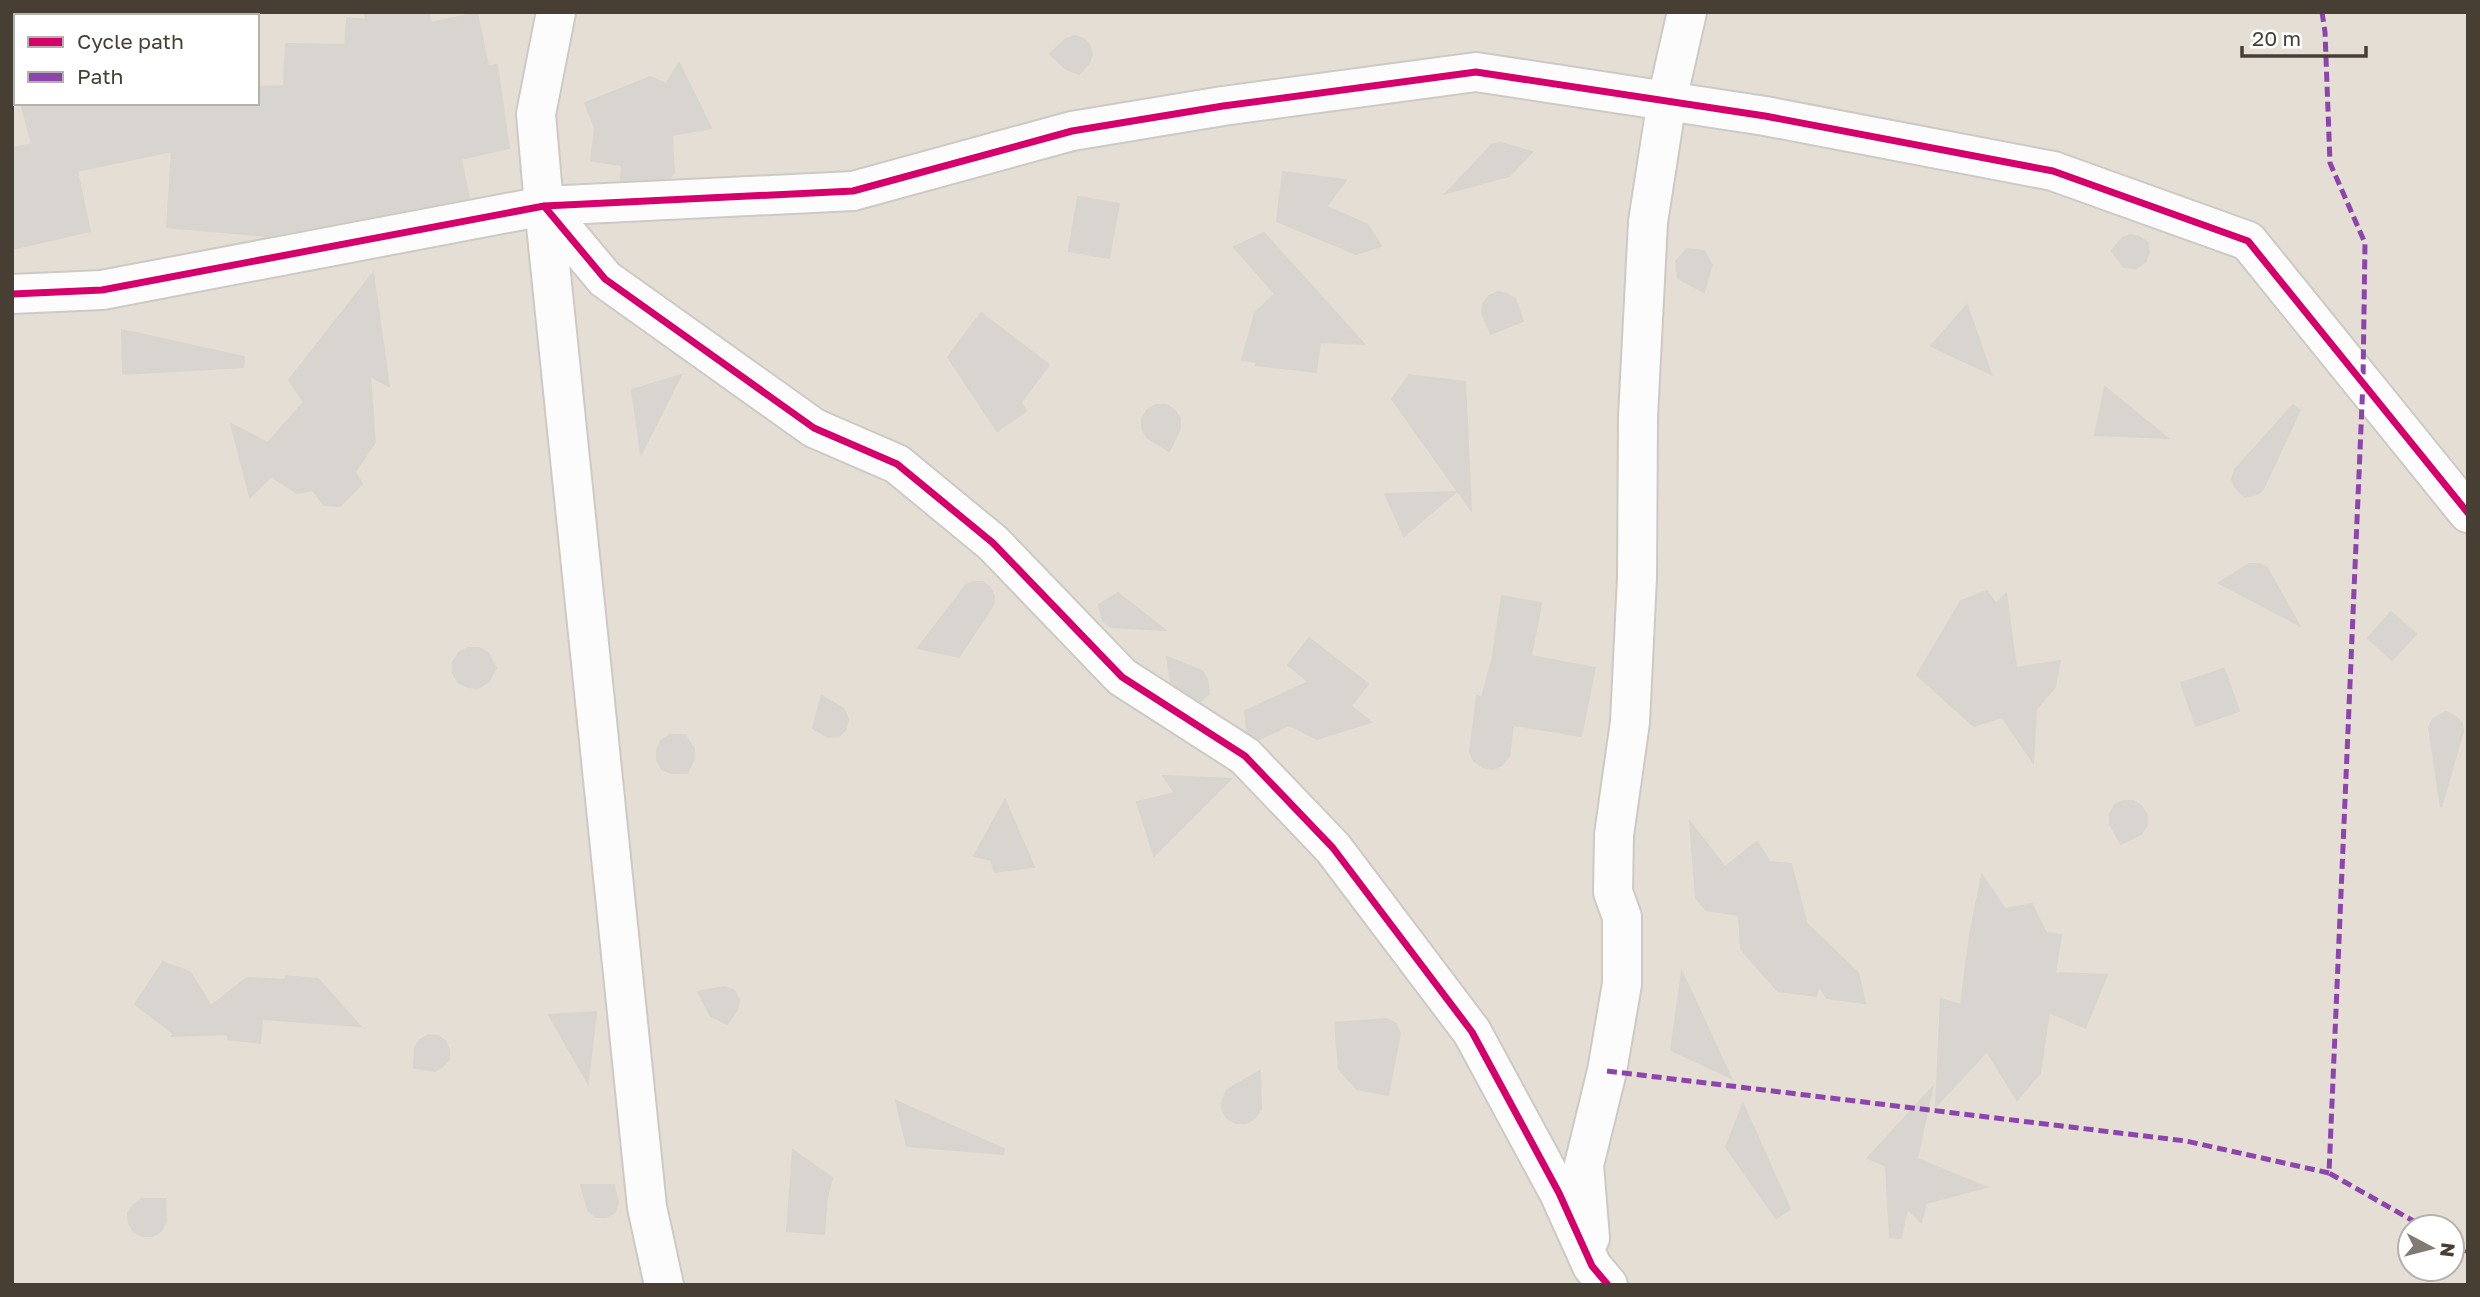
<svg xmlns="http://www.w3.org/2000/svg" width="2480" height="1297" viewBox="0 0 2480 1297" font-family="'Golos Text',sans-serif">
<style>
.residential{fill:#e5ded5;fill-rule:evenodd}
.building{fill:#d8d4cf;stroke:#d8d4ce;stroke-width:2}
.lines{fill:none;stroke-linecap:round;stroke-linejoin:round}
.street-casing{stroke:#cdc9c4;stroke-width:42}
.street{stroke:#fdfcfc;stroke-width:38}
.quiet{stroke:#8e44ad;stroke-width:5;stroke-dasharray:10 5;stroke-linecap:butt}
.cycleway-casing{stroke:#fff;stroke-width:11}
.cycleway{stroke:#d6006c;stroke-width:7}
</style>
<rect width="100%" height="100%" fill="#f0ede8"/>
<path class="residential" d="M12,12H2468V1285H12ZM16,16H257V103H16ZM2410,1227H2452V1269H2410Z"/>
<path class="building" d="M364,12H428L431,23L477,13L488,66L497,65L509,148L461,159L469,198L268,236L167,227L172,151L77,171L90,231L12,249V148L32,144L21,103H262L260,87L284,86L286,44L345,45L347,18L367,20Z
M1075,36L1084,39L1090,46L1092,55L1089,63L1079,74L1066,69L1050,54L1066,39Z
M679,63L711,128L672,135L674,172L670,178L621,180L622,165L591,161L595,128L585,103L650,77L666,84Z
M1500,143L1532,152L1509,176L1446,193L1492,145Z
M1283,172L1346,180L1326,207L1367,224L1381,246L1356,254L1277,221Z
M1078,197L1119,204L1109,258L1069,251Z
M1264,233L1364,344L1320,342L1316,372L1256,365L1258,362L1242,360L1255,313L1275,294L1234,247Z
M2130,235L2138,236L2147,242L2149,252L2145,262L2136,268L2124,267L2112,251L2122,238Z
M1687,249L1704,251L1712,265L1704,292L1678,278L1676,261Z
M373,273L389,386L370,376L375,442L355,472L362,484L340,506L324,505L313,490L297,493L271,476L250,497L231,424L268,443L304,402L289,380Z
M1498,292L1507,294L1515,299L1523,321L1491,334L1482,313L1483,304L1489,296Z
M1967,305L1991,374L1931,346Z
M981,313L1049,365L1021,402L1026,411L997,431L948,357Z
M122,330L244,357L243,367L123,374Z
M681,375L641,454L632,390Z
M1409,375L1465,382L1471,510L1392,399Z
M2105,387L2167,438L2095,435Z
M1156,405H1166L1174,410L1180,418V429L1169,451L1148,438L1142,429V419L1147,410Z
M2293,405L2300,410L2263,489L2257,494L2245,497L2235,487L2232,479L2235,470Z
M1456,492L1404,536L1385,494Z
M2249,564H2259L2267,568L2299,625L2219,583Z
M974,582H983L990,588L994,596L993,605L959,657L918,648L966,585Z
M1987,591L1996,604L2006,594L2016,668L2060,661L2055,687L2036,709L2033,762L2002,717L1974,726L1917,675L1961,601Z
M1118,593L1165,630L1111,627L1103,621L1099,605Z
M1502,596L1541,603L1531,656L1595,668L1581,736L1513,725L1509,756L1502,765L1493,769L1483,767L1474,761L1470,751L1477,696L1482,698L1492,660Z
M2391,612L2416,634L2392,660L2368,638Z
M1309,638L1368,684L1351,706L1371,722L1317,739L1289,725L1259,739L1247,731L1245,711L1309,682L1288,665Z
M468,648H479L488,653L496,668L488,682L478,688L468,687L458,682L453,673V662L459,653Z
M1167,657L1202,671L1207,679L1209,694L1200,701L1171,682Z
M2224,669L2239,711L2196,726L2181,683Z
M822,696L844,709L848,719L846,729L839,736L828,737L813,728Z
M2446,712L2457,718L2462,724L2463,732L2441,807L2429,728L2433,719Z
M670,735H685L694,749V759L687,773H671L662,769L657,760V750L661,741Z
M1163,776L1231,779L1154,856L1137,802L1175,793Z
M1005,800L1034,867L995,872L991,860L974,856Z
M2124,801H2134L2142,807L2147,815V825L2141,834L2121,844L2110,824V814L2115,805Z
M1690,822L1725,867L1757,842L1770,862L1791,864L1807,924L1858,973L1865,1003L1827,998L1819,986L1816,996L1778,991L1741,949L1739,915L1706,910L1696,898Z
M1982,875L2005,909L2032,904L2046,933L2061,935L2055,973L2107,975L2085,1028L2049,1012L2040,1073L2017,1100L1987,1051L1936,1106L1941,999L1961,1005L1970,934Z
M163,962L190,972L211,1006L247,978L286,980V976L318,979L360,1026L262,1019L260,1043L228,1039V1034L172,1036L174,1034L135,1004Z
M1682,972L1731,1078L1671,1050Z
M724,987L734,990L739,1000L737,1010L727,1024L711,1016L698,992Z
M596,1012L588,1083L549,1015Z
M1387,1019L1396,1024L1400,1033L1388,1095L1357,1089L1339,1069L1335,1023Z
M429,1035L438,1036L445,1041L449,1050V1059L443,1066L435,1071L414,1068L415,1047L420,1040Z
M1260,1071L1261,1109L1255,1118L1246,1123H1236L1227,1118L1222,1109L1223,1099L1227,1090Z
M1932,1088L1917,1159L1986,1187L1926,1203L1921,1222L1907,1208L1901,1238L1890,1237L1886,1166L1868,1158Z
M896,1101L1004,1149L1003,1154L907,1146Z
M1743,1104L1790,1209L1776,1218L1726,1147Z
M793,1150L832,1178L827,1197L824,1234L787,1231Z
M581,1185H614L618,1202L615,1212L606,1217H596L588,1210Z
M142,1199H165L166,1222L161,1231L152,1236H143L134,1232L129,1223L128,1213L134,1205Z"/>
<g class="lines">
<defs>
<path id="street" d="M556,12L536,114L544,206L647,1207L664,1285
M544,206L605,279L814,428L897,464L993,543L1122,677L1245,756L1333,848L1472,1032L1559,1193L1592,1266L1608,1285
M12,294L102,290L544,206L853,191L1072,131L1223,106L1476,72L1765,116L2053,171L2248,241L2468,513
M1590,1238L1584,1165L1607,1071L1622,984V917L1613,892L1614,835L1630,722L1637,578L1638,417L1648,222L1667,100L1687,12"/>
</defs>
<use href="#street" class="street-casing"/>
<use href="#street" class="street"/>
<path class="quiet" d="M2322,12L2325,32L2330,163L2365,243L2363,381L2329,1173L2424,1227
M1607,1071L2186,1141L2329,1173
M2452,1243L2468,1252"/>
<defs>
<path id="cycleway" d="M544,206L605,279L814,428L897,464L993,543L1122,677L1245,756L1333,848L1472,1032L1559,1193L1592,1266L1608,1285
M12,294L102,290L544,206L853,191L1072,131L1223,106L1476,72L1765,116L2053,171L2248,241L2468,513"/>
</defs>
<use href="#cycleway" class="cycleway-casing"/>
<use href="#cycleway" class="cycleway"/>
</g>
<rect width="2480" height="1297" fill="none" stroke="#473e34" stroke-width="28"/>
<rect x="14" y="14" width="245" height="91" fill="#ffffff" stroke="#b5b2ae" stroke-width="2"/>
<rect x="28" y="37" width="35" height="10" fill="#d6006c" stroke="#b5b2ae" stroke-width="2"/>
<text x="77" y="49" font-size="21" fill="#473e34">Cycle path</text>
<rect x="28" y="72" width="35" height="10" fill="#8e44ad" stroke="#b5b2ae" stroke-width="2"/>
<text x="77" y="84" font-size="21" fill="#473e34">Path</text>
<g transform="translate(2431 1248) rotate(97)"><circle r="33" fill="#ffffff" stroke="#b5b2ae" stroke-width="2"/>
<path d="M0-5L12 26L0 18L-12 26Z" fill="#827b73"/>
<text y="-10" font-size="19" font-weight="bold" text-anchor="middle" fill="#473e34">N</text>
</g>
<path d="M2242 46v10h124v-10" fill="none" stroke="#473e34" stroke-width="3.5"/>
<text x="2252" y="46" font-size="21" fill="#473e34" stroke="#ffffff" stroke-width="5" paint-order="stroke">20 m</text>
</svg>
